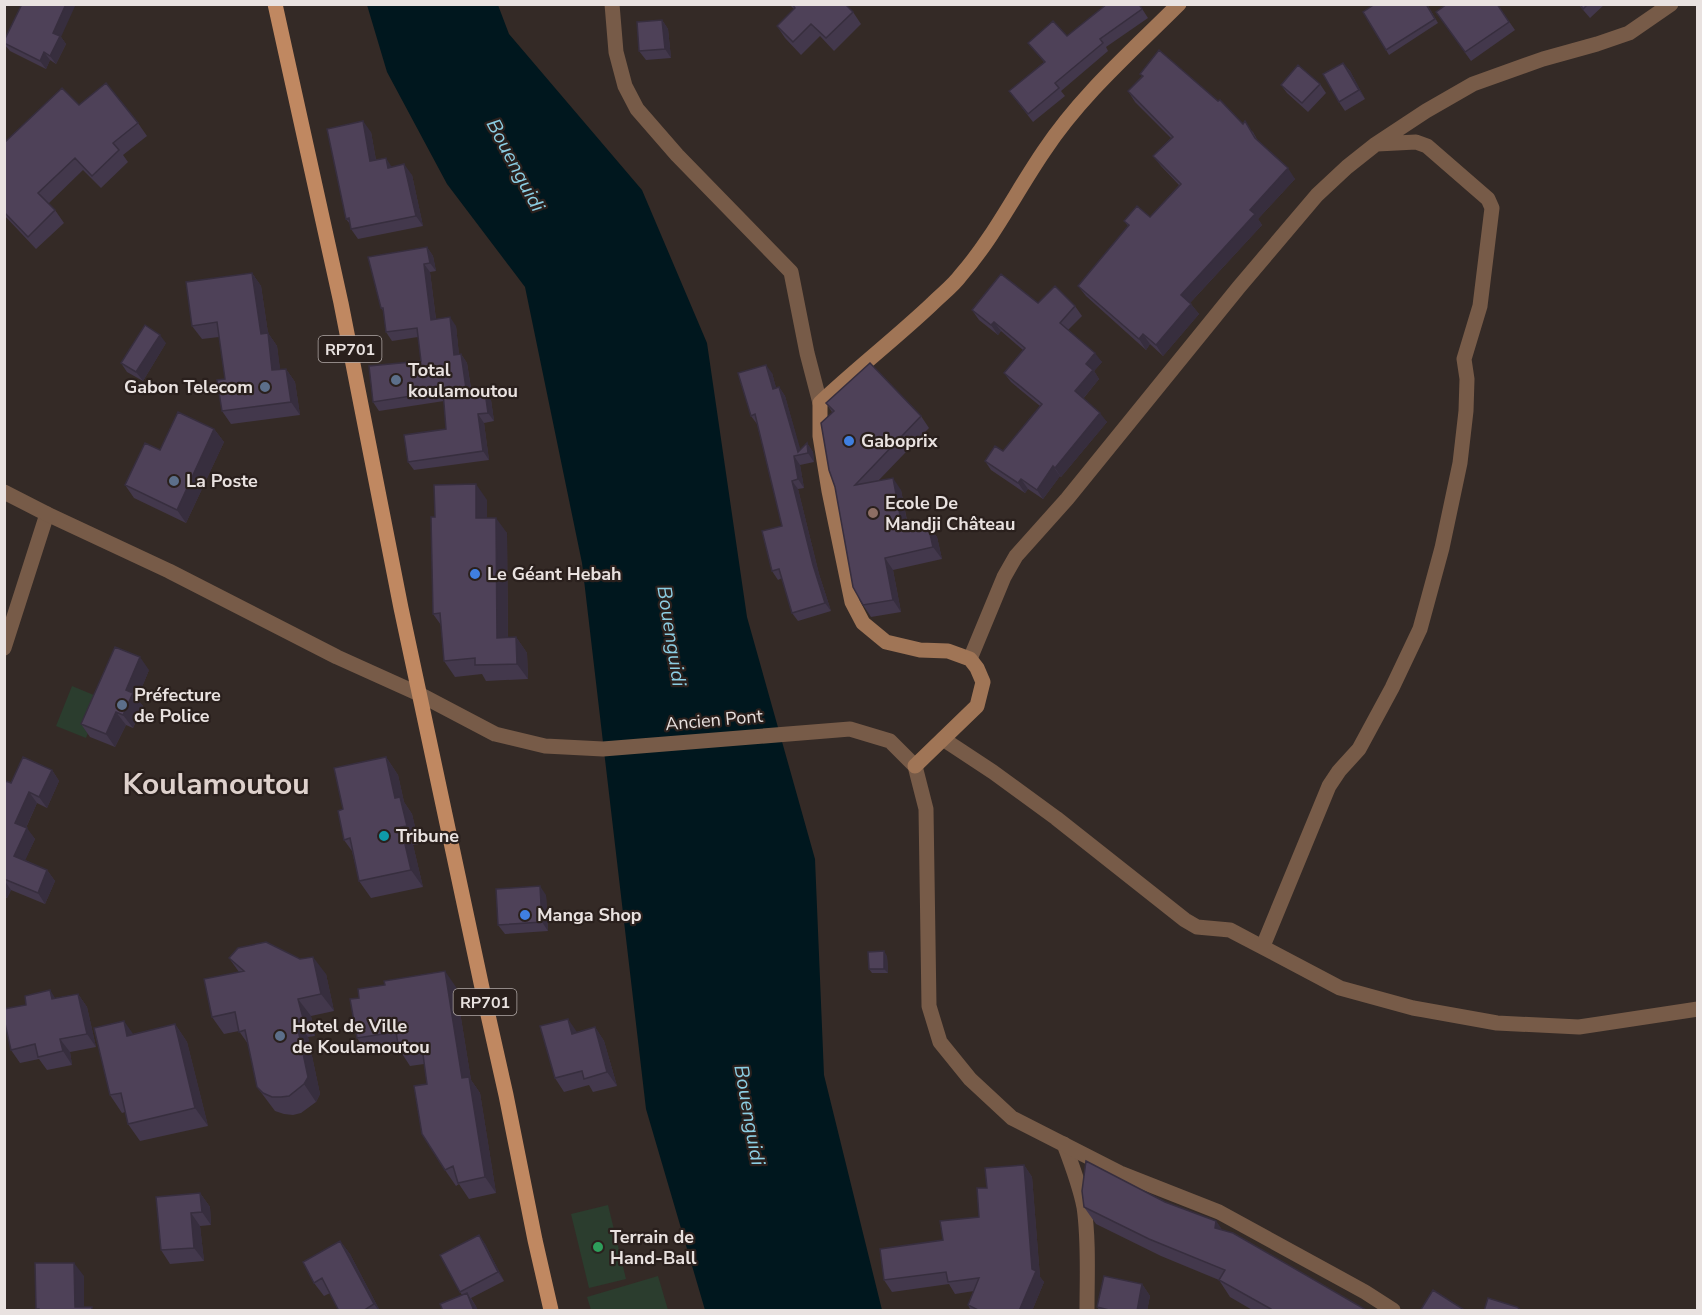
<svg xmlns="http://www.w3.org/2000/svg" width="1702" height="1315" viewBox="0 0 1702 1315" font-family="'Nunito Sans',sans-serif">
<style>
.green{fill:#2b3d2e}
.water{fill:#00171e}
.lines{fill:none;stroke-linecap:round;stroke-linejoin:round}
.minor{stroke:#775b48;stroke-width:15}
.tertiary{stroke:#775b48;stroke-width:15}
.secondary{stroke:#a07556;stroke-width:15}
.primary{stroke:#c08861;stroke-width:15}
.wall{fill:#43384c}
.shaded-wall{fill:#372e3e}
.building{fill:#4e4158;stroke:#372e3e;stroke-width:1.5}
.service-dot{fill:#5c6f8a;stroke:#2a201d;stroke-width:2}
.shop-dot{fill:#3f7fe0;stroke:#2a201d;stroke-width:2}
.education-dot{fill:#8d6e63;stroke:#2a201d;stroke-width:2}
.culture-dot{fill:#0f9aa8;stroke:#2a201d;stroke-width:2}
.leisure-dot{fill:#2e9e5b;stroke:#2a201d;stroke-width:2}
.labels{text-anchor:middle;stroke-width:4.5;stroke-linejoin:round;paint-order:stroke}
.shield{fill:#2a201d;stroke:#b0a8a6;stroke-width:1.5}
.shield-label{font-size:16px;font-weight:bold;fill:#e9e2e0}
.poi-label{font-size:18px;font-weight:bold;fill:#e9e2e0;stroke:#2a201d;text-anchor:start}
.street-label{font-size:18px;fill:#e9e2e0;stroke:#2a201d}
.water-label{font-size:20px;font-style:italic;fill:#8ccee3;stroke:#2a201d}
.town-label{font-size:30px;font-weight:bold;fill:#ded1cc;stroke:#2a201d}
</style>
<rect width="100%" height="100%" fill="#342a26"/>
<path class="green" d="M72,686L101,698L86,738L56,726Z
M608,1205L626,1279L589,1288L571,1214Z
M658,1276L668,1310H591L587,1297Z"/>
<path class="water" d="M367,5H498L509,34L642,190L707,343L747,617L815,859L824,1075L882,1310H705L646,1109L582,563L525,287L447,184L387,72Z"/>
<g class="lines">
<path class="minor" d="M612,4L616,52L625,86L637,109L677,155L791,272L807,353L820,403
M4,648L47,514
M970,659L1004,577L1016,556L1067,499L1239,287L1317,195L1347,167L1376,144L1426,111L1473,84L1543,59L1597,44L1629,33L1671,4
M943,739L993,772L1056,818L1185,920L1197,927L1230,930L1340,988L1413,1008L1497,1023L1579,1027L1698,1009
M1263,946L1329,786L1339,771L1359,749L1392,688L1420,629L1442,548L1460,463L1466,411L1467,379L1464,359L1480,306L1492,208L1488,199L1427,146L1416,142L1377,144
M1064,1144C1072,1165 1080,1186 1084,1207C1089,1241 1087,1277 1087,1310"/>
<path class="tertiary" d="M4,492L47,514L169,571L337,657L419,694L495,734L545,746L603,749L850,729L890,741L915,766L926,809L929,1006L940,1042L970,1079L1012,1118L1120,1173L1219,1212L1365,1292L1393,1310"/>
<path class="secondary" d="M915,766L977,706L983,682L977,668L970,659L948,651L920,650L886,642L863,623L852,602L829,491L820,436V403C856,369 896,338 932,304C942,294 953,286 961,275C994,237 1016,192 1044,151C1081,95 1132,51 1179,4"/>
<path class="primary" d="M275,4L341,303L401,608L484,997L506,1095L535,1240L551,1310"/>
</g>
<path class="wall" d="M789,4H845L853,12L861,24L834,51L820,36L801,55L785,38L777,26L794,9Z
M1139,4L1148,18L1106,47L1108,51L1061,91L1065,96L1033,122L1009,91L1044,62L1028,43L1067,36Z
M1427,4L1438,23L1389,55L1386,50Z
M1497,4L1515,30L1471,61L1436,12Z
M1578,4H1605L1590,18Z
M662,20L668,29L671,58L646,60L639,51Z
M61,37L66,44L56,64L50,60L46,69L10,51L4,44V41Z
M1343,63L1350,71L1365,99L1345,111L1339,102Z
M1140,74L1243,124L1253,132L1258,141L1295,179L1258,219L1262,225L1190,303L1199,314L1163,356L1150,344L1146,350L1086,296L1078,286L1128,226L1124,221L1150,217L1179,185L1161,166L1153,156L1171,138L1135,102L1128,91L1142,76Z
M1320,84L1326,93L1308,112L1287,93L1281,85Z
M79,105L138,123L147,136L123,155L128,162L101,188L83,170L48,204L55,210L64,223L36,249L4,215V143Z
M371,132L376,160L412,175L423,226L358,239L351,229L350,224L346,219Z
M427,247L433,256L436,271L430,272L436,319L456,326L459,355L461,354L467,363L472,394L491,400L494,421L484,423L489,460L414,470L408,462L446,429L444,401L379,411L373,402L421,361L418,337L392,341L386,332L384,312L381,308Z
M252,273L261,286L268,333L277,346L280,370L286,369L295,382L300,415L231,424L222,411L225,379L219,337L202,339L192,326Z
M1038,303L1075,306L1082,316L1068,330L1102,362L1094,371L1099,379L1083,399L1107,422L1061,477L1060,476L1043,499L1028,489L1025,493L991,470L985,461L1003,451L1040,406L1011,382L1004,373L1023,350L1001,331L998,335L979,320L972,310Z
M166,343L143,381L127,372L121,363Z
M772,373L776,388L779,387L785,396L800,450L807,443L813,452L814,462L800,465L804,488L798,489L819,574L831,611L798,621L792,613L782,578L778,580L772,571L782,526L757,424L751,416Z
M826,403L921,416L929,428L879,480L901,490L909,530L928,525L937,537L942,559L893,570L901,612L871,617L863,605L832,412Z
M214,429L224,442L186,523L134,498L125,485L160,450Z
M487,500V518L507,533L508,638L516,637L527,653L528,679L486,681L482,674L455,677L444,661L441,625L433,614L435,517Z
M149,670L137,699L143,706L133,728L126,725L115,747L90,737L81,724Z
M386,757L398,775L404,802L412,814L419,844L413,845L423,887L371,898L359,881L352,851L344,840L343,809Z
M52,770L59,781L47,808L37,803L26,828L35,839L25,860L47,870L55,881L45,904L11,890L7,898L4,897V786Z
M546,895L548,931L505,934L498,925Z
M887,956L888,973H872L869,969Z
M229,958L326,974L334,1011L311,1016L315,1036L308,1037L320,1094L316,1102L301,1113L293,1115L284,1114L275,1111L257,1087L248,1044L239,1031L224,1034L212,1017L239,972Z
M456,987L471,1080L480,1093L496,1193L469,1199L459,1184L456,1186L445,1170L427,1084L424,1064L410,1066L399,1049L368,1054L357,1038Z
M78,994L87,1007L96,1047L70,1052L72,1065L47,1070L39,1059L20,1063L11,1050L55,998Z
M175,1024L187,1042L208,1126L140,1141L128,1124L125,1112L122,1113L110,1095L133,1034Z
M595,1027L604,1041L617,1086L593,1092L589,1085L564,1092L555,1078L577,1032Z
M1024,1165L1032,1177L1040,1277L1044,1282L1032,1311H971L968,1305L974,1291L955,1294L949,1284L892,1292L884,1280L943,1240L979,1217L987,1188Z
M200,1193L210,1207L211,1225L200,1226L204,1261L170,1264L161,1250Z
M1165,1202L1216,1221L1222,1230L1368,1311H1254L1230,1297L1219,1280L1161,1256L1096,1224L1084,1207Z
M479,1235L485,1244L504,1281L471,1298L477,1308L462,1295L460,1292Z
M340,1241L350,1254L380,1311H339L330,1293L324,1296L314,1283Z
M1142,1284L1150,1296L1147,1311H1100L1097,1307Z"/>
<path class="shaded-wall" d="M66,4H76L61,37L66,44L56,64L50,56L53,33Z
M662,20L668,29L671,58L665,49Z
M44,52L50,60L46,69L40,61Z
M1343,63L1350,71L1365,99L1359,90Z
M363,121L371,132L378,172L370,161Z
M386,158L393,169L388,168Z
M404,164L412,175L423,226L416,216Z
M1288,168L1295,179L1258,219L1262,225L1188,305L1181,295L1250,210Z
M427,247L433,256L436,271L430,263Z
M424,264L430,272L437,328L431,320Z
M252,273L261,286L268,333L277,346L282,384L272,370L261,334Z
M1191,304L1199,314L1163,356L1156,345Z
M450,317L456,326L460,364L454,355Z
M994,322L1001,331L998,335L991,325Z
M1143,334L1150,344L1146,350L1139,339Z
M160,335L166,343L143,381L136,372Z
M1095,353L1102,362L1094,371L1099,379L1081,401L1075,391L1086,364Z
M461,354L467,363L473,403L467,395Z
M766,365L772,373L779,398L773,389Z
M286,369L295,382L300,415L291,402Z
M779,387L785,396L802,455L798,452Z
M485,392L491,400L494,421L488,413Z
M1100,413L1107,422L1061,477L1055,468Z
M478,414L484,423L489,460L483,451Z
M214,429L224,442L186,523L177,510Z
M807,443L813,452L814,462L808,453Z
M794,456L800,465L804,488L798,479Z
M1053,466L1060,476L1043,499L1037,490Z
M893,478L901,490L911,543L903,531Z
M1021,479L1028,489L1025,493L1018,483Z
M792,481L798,489L819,574L831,611L825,603L813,565Z
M476,484L487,500V534L476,518Z
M496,518L507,533L508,654L497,638Z
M928,525L937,537L942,559L933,547Z
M885,558L893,570L901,612L893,600Z
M516,637L527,653L528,679L517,664Z
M140,657L149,670L137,699L143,706L133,728L123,715L126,690Z
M116,712L126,725L115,747L106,734Z
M386,757L398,775L404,802L412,814L419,844L407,826L395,798Z
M52,770L59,781L47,808L39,797Z
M29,792L37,803L23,834L15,823Z
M401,827L413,845L423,887L411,870Z
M27,828L35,839L22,867L14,856Z
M47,870L55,881L45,904L38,893Z
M4,880L11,890L7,898L4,894Z
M540,886L546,895L548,931L542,922Z
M884,951L887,956L888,973L884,969Z
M313,957L326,974L334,1011L321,994Z
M445,971L456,987L471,1080L480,1093L496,1193L485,1177L462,1078Z
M50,990L59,1004L52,999Z
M78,994L87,1007L96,1047L87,1034Z
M298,999L311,1016L315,1036L303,1018Z
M568,1019L577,1032L572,1034Z
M296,1020L308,1037L320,1094L316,1102L304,1084Z
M124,1021L136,1038L127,1036Z
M175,1024L187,1042L208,1126L195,1108Z
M595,1027L604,1041L617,1086L607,1072Z
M60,1039L70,1052L72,1065L63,1051Z
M1024,1165L1032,1177L1040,1277L1044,1282L1032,1311H1019L1032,1269Z
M200,1193L210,1207L211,1225L202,1212Z
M191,1213L200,1226L204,1261L194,1248Z
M1216,1221L1228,1238L1215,1228Z
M479,1235L485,1244L504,1281L498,1272Z
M340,1241L350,1254L380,1311H379L374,1304Z
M74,1263L84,1276V1311L75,1307Z
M1142,1284L1150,1296L1147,1311H1137Z
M467,1293L477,1308L478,1311H474Z"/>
<path class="building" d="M22,4H66L53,33L60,36L50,56L44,52L40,61L4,43V41Z
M792,4H845L853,12L826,38L811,24L793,42L777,26L795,8Z
M1107,4H1139L1142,9L1100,39L1103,43L1055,83L1059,88L1028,114L1009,91L1045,62L1028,43L1053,21L1067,36Z
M1375,4H1426L1435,19L1386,50L1363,12Z
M1447,4H1497L1509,22L1465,52L1436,12Z
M1580,4H1588L1583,9Z
M662,20L665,49L639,51L637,22Z
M1159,50L1218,101L1220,100L1243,124L1245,121L1255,138L1288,168L1250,210L1255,214L1181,295L1191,304L1156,345L1143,334L1139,339L1078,286L1129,225L1124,221L1137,206L1150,217L1181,184L1153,156L1173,137L1128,91L1143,76L1140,74Z
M1343,63L1359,90L1339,102L1323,74Z
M1298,65L1320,84L1302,103L1281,85Z
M106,83L138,123L113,143L119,150L92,176L75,158L38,193L55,210L28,237L4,212V143L62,88L79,105Z
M363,121L370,161L386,158L388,168L404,164L416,216L351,229L349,218L346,219L327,129Z
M427,247L430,263L424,264L431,320L450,317L454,355L461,354L467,395L485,392L488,413L478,414L483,451L408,462L404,435L446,429L443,391L373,402L369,366L421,361L417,328L386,332L383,308H381L368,257Z
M252,273L261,334L268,333L272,370L286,369L291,402L222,411L217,380L225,379L217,322L192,326L186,282Z
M1001,274L1038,303L1055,286L1075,306L1060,323L1095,353L1086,364L1093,370L1075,391L1100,413L1055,468L1053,466L1037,490L1021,479L1018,483L985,461L995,446L1003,451L1042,404L1004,373L1025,348L994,322L991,325L972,310Z
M145,325L160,335L136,372L121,363Z
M870,363L921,416L855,485L893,478L903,531L928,525L933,547L885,558L893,600L863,605L853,587L835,487L829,470L821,423L834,411L826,403Z
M766,365L773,389L779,387L798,452L807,443L808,453L794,456L798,479L792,481L813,565L825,603L792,613L779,569L772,571L762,531L782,526L755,414L751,416L738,373Z
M178,412L214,429L177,510L125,485L145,443L160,450Z
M476,484V518H496L497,638L516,637L517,664L475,665V658L444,661L440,613L433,614L431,517H435L434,485Z
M115,647L140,657L126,690L133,693L123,715L116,712L106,734L81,724Z
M23,757L52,770L39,797L29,792L15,823L27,828L14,856L47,870L38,893L4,879V786L6,781L11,783Z
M386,757L395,798L400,797L407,826L401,827L411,870L359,881L350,838L344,840L338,811L343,809L334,768Z
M540,886L542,922L498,925L496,889Z
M266,942L300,959L313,957L321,994L298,999L303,1018L296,1020L308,1077L304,1084L289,1096L281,1097H272L263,1093L257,1087L245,1030L239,1032L235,1012L212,1017L204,979L244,971L229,958L238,948Z
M884,951V969H869L868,952Z
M445,971L462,1078L469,1077L485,1177L458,1183L453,1166L445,1170L422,1134L414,1086L427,1084L422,1047L399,1050L396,1032L357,1038L350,999L359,998L358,989L385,985L384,981Z
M50,990L52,999L78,994L87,1034L60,1039L63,1051L38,1057L35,1044L11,1050L4,1019V1009L26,1005L25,996Z
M568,1019L572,1034L595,1027L607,1072L584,1079L582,1071L555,1078L540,1026Z
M124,1021L127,1036L175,1024L195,1108L128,1124L121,1093L110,1095L94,1028Z
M1086,1161L1165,1202L1216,1221L1215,1228L1233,1233L1368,1311H1271V1309L1219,1280L1225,1270L1149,1239L1084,1207L1082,1191Z
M1024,1165L1032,1269L1036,1271L1019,1311H980L968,1305L979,1278L948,1282L946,1272L884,1280L880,1249L943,1240L940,1221L979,1217L977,1188H987L985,1168Z
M200,1193L202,1212L191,1213L194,1248L161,1250L156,1197Z
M479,1235L498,1272L460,1292L440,1255Z
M340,1241L374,1304L363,1311H339L322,1278L314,1283L303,1262Z
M35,1263H74L75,1307H92V1311H39V1309H36Z
M1104,1276L1142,1284L1137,1311H1113L1097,1307Z
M1433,1290L1466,1311H1420Z
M467,1293L474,1311H443L440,1304Z
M1488,1298L1517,1307L1522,1311H1484Z"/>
<g class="service-dot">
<circle cx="396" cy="380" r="6"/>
<circle cx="265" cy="387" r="6"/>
<circle cx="174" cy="481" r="6"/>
<circle cx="122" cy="705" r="6"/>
<circle cx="280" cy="1036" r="6"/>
</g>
<g class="shop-dot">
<circle cx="849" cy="441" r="6"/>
<circle cx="475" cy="574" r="6"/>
<circle cx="525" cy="915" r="6"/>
</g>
<circle class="education-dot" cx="873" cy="513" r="6"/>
<circle class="culture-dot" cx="384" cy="836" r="6"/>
<circle class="leisure-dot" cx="598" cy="1247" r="6"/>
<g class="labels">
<g class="shield">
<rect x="318.5" y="336" width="63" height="26" rx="4.5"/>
<rect x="453.5" y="989" width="63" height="26" rx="4.5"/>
</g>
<g class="shield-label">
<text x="350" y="355">RP701</text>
<text x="485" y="1008">RP701</text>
</g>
<g class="poi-label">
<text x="408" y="376">Total<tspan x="408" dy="21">koulamoutou</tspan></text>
<text x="253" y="393" text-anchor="end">Gabon Telecom</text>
<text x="861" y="447">Gaboprix</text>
<text x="186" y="487">La Poste</text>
<text x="885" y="509">Ecole De<tspan x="885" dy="21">Mandji Château</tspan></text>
<text x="487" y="580">Le Géant Hebah</text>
<text x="134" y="701">Préfecture<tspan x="134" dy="21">de Police</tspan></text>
<text x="396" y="842">Tribune</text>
<text x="537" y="921">Manga Shop</text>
<text x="292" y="1032">Hotel de Ville<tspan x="292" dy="21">de Koulamoutou</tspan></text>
<text x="610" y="1243">Terrain de<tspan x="610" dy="21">Hand-Ball</tspan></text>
</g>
<g class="street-label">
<text transform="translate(714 720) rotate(-5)" y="6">Ancien Pont</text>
</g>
<g class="water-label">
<text transform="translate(516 165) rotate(62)" y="7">Bouenguidi</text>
<text transform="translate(672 636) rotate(81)" y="7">Bouenguidi</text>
<text transform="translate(750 1115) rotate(80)" y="7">Bouenguidi</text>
</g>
<g class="town-label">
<text x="216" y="794">Koulamoutou</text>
</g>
</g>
<rect width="1702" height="1315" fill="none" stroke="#e9e2e0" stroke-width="12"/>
</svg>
